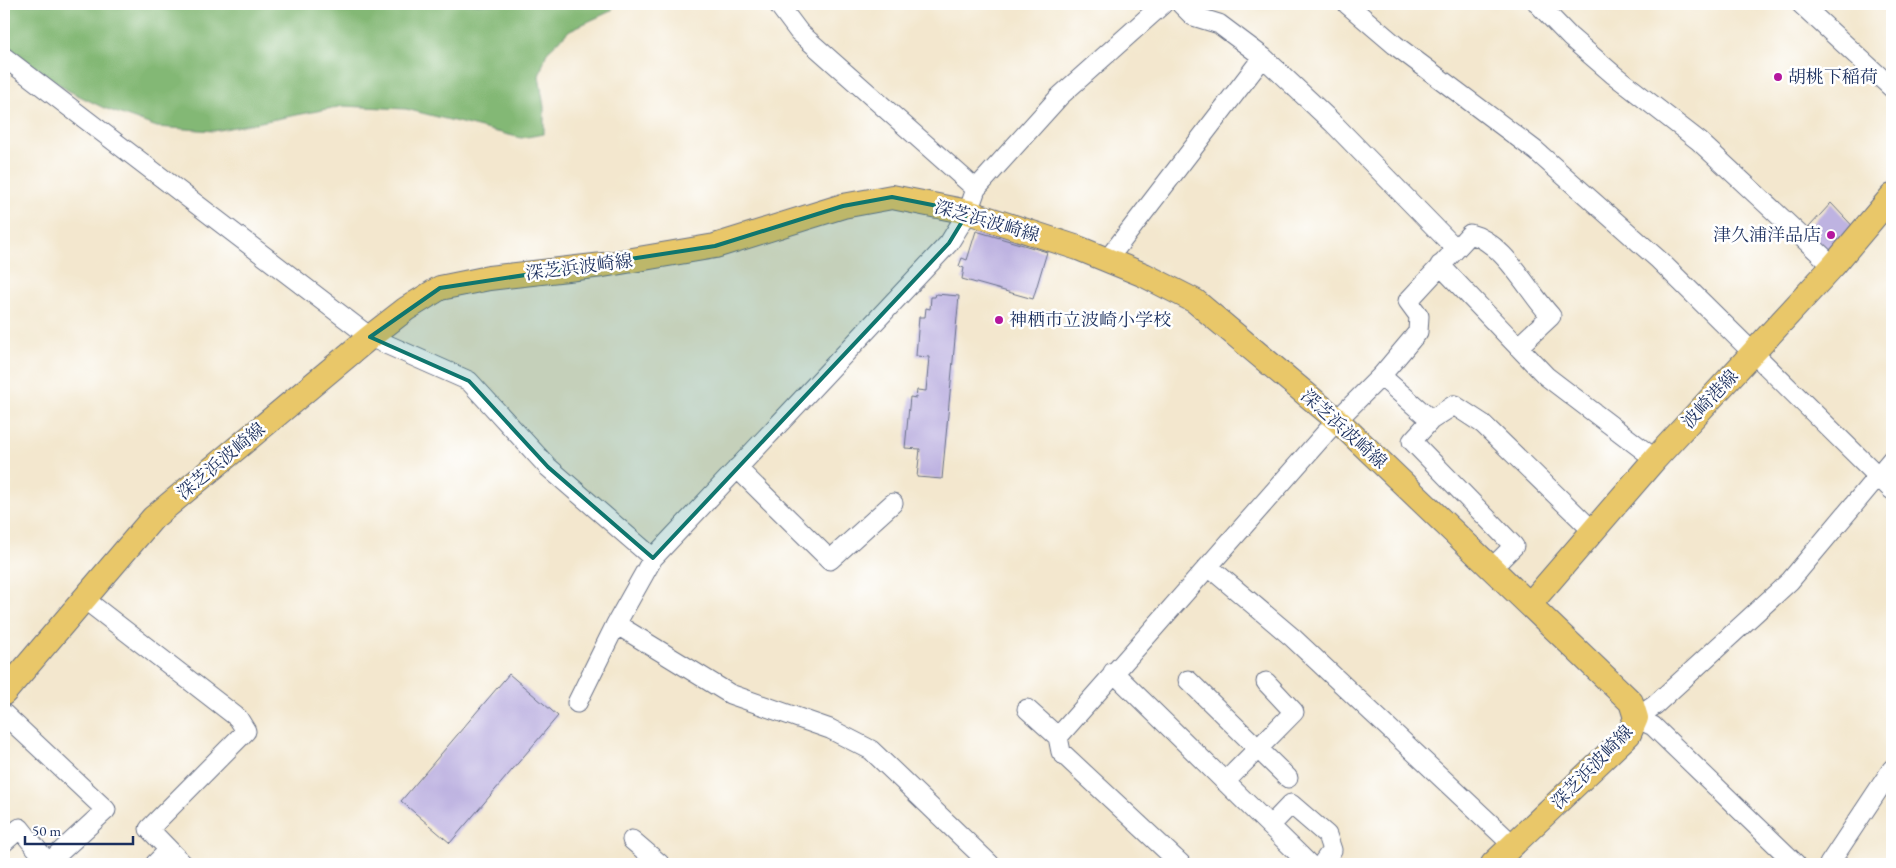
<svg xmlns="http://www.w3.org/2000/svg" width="1896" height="868" viewBox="0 0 1896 868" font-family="'EB Garamond','Noto Serif JP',serif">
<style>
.forest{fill:#83b874;stroke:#4f7469}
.building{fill:#beb3e1}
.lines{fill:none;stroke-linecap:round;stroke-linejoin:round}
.minor-casing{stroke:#676f85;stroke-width:21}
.major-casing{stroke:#676f85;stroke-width:26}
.minor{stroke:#fff;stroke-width:19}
.major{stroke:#e9c769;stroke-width:24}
.marked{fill:#0f766e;fill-opacity:0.2;stroke:#0f766e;stroke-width:4;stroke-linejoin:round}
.poi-dot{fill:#b5179e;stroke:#fff;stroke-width:2}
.labels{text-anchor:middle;stroke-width:5;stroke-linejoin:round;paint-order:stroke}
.poi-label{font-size:18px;fill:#1b2f5e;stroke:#fff;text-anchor:start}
.street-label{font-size:18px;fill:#1b2f5e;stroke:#fff}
</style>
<rect width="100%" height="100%" fill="#fff"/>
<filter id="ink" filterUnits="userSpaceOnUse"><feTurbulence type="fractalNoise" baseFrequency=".02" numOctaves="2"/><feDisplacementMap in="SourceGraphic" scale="10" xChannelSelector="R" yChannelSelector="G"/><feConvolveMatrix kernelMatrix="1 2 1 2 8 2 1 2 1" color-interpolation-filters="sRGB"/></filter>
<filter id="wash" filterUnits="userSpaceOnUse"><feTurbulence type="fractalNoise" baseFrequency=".0096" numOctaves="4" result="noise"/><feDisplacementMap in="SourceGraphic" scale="20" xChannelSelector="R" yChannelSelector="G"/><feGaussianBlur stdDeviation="1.12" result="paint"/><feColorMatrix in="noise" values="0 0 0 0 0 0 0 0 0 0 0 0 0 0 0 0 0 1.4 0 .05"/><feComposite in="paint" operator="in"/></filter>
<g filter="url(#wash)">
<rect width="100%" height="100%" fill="#f3e7ce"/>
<path class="forest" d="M4,4H615L611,11L570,30L547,52L539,76L544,107V134L521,138L406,109L343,106L214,131L157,127L104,108L67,90L12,50L4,47Z"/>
<g id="blocks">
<path class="building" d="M1831,203L1860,234L1833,266L1801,236Z
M976,231L1047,252L1033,299L962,279L964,268L959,266L962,258L967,260Z
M936,294L959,296L942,479L917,477L920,449L905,448L910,397L916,398L917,390L926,391L929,357L916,356L919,317H925L926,308L930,309L931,297H935Z
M509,674L558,716L450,843L401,801Z"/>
</g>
</g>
<g filter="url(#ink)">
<use href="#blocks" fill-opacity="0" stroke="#676f85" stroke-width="1"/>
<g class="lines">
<defs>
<path id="minor" d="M778,4L799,32L976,189
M1181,4L1193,16L1219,24L1263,57L1333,123L1455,248
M1347,4L1395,45L1536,151L1659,260L1892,490
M1538,4L1570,37L1614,75L1699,141L1833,266
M1801,4L1892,88
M4,57L370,337L469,381L548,467L653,558
M1110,261L1114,251L1263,57
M1440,265L1546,376L1655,459
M1381,376L1431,420
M737,468L830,560L893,503
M1209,567L1293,638L1513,845
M1492,568L1514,546L1412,441L1431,420L1454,405L1483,424L1594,532
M83,598L238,718L246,731L149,829L183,864
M616,624L730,694L830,729L871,750L990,864
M1113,672L1309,864
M1188,680L1288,778
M577,703L616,624L653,558L949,243L968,212L976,189L1060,96L1163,4
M1027,709L1058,737L1061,752L1181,864
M4,714L106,810L47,864
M1636,718L1655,705L1790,581L1892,459
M1636,718L1653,726L1796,864
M1058,737L1337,420L1381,376L1418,332L1419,316L1408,301L1470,234C1504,242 1528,292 1551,316L1518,347
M1225,782L1294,712L1266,682
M1270,826L1291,804L1327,835L1332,850L1322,864
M632,840L660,864
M4,842L20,828L48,863
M155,864L169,850
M1829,864L1892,769"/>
<path id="major" d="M1530,604L1655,459L1833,266L1892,196
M4,693L153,518L370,337L406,309L440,288L489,278L603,265L715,246L843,206L892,197L968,212L1078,248L1144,275L1195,301L1337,420L1631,702L1636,718L1629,734L1493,864"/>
</defs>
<use href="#minor" class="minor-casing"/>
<use href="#major" class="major-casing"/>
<use href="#minor" class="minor"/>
<use href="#major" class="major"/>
</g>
</g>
<path class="marked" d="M892,197L968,212L949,243L653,558L548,467L469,381L370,337L440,288L715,246L843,206Z"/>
<g class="poi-dot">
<circle cx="1778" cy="77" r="5"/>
<circle cx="1831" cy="235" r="5"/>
<circle cx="999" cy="320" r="5"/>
</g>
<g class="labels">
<g class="poi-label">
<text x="1788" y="83">胡桃下稲荷</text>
<text x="1821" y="241" text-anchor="end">津久浦洋品店</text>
<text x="1009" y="326">神栖市立波崎小学校</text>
</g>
<g class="street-label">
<text transform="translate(987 221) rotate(16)" y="6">深芝浜波崎線</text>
<text transform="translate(579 267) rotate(-7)" y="6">深芝浜波崎線</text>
<text transform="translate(1710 399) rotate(-47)" y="6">波崎港線</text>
<text transform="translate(1344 429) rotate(42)" y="6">深芝浜波崎線</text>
<text transform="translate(221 461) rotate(-40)" y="6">深芝浜波崎線</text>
<text transform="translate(1592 767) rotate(-46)" y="6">深芝浜波崎線</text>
</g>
</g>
<rect width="1896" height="868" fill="none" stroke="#fff" stroke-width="20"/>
<path d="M25 836v8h108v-8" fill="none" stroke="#1b2f5e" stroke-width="2.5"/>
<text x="32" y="836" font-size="15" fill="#1b2f5e" stroke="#ffffff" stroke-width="4" paint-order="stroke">50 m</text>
</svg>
